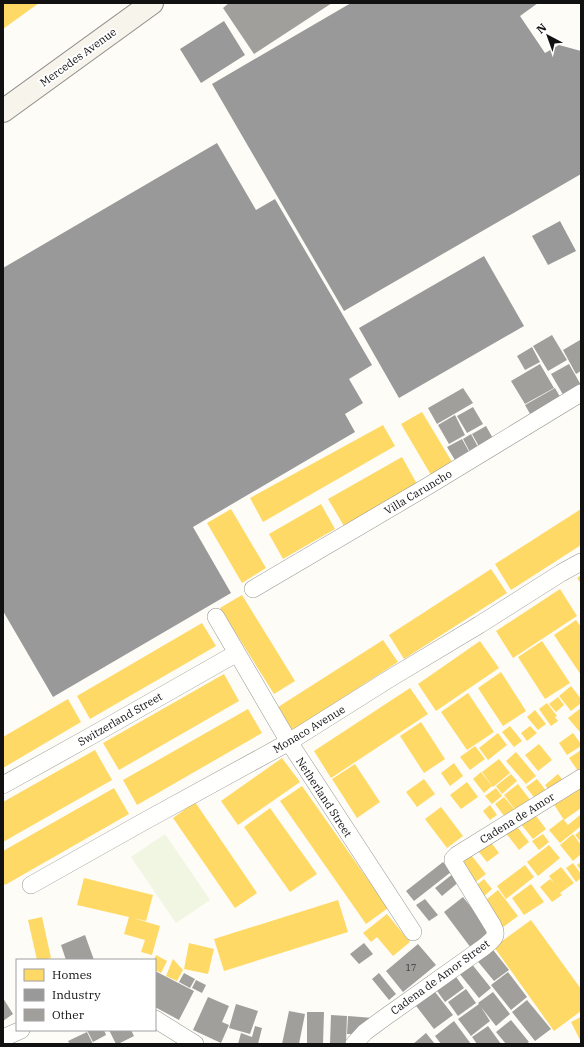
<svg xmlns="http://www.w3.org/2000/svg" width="584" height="1047" viewBox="0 0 584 1047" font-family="'IBM Plex Serif',serif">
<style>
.pitch{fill:#f0f6e1}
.homes{fill:#ffd966}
.industry{fill:#999}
.building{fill:#a19f9c}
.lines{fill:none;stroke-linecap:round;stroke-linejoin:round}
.street-casing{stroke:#979795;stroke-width:18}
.secondary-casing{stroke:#8e8d8b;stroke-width:24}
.street{stroke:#fffffe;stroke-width:17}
.secondary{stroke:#f6f4eb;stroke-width:22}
.labels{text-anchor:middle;stroke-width:4;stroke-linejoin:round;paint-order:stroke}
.number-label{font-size:9px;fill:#353434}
.street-label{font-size:11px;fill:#111;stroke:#fff}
</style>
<rect width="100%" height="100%" fill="#fdfcf7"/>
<path class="pitch" d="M165,834L210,900L176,923L131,857Z"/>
<path class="homes" d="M3,3H39L3,29Z
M422,412L452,462L431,475L401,424Z
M383,425L395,446L263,522L250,498Z
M402,457L417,484L344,526L328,499Z
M321,504L335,529L283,559L269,534Z
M231,509L266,568L242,583L207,523Z
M581,509V545L511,590L495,564Z
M491,569L507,593L404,659L389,635Z
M581,575V584L577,578Z
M560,589L577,616L513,658L496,631Z
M242,595L295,681L274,694L220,608Z
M576,620L581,627V675L554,635Z
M202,623L216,646L90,719L77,696Z
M383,640L398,662L290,732L275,709Z
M480,641L499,668L436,711L418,684Z
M542,641L570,683L545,699L518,657Z
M501,672L526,711L503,726L478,688Z
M224,674L239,701L119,770L103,743Z
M571,686L581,699V703L571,711L559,696Z
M410,688L428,714L331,778L314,751Z
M468,693L494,732L467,750L441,712Z
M558,697L564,705L556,712L549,704Z
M68,699L81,722L3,768V737Z
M547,703L557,716L555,717L558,721L551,726L539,709Z
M581,708V731L580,732L568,718Z
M248,709L262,733L137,805L123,780Z
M535,710L546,724L538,730L527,717Z
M421,722L445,759L424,773L400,736Z
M510,726L522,741L514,747L502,732Z
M530,726L537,733L527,741L521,733Z
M498,733L507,745L488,760L479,748Z
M573,733L581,744V746L567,755L559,743Z
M539,744L552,760L538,771L525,755Z
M475,746L485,759L470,770L460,757Z
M95,750L112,780L3,842V802Z
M581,750V769L578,771L569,758Z
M516,752L536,776L526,784L506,761Z
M282,758L300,782L238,825L221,801Z
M499,759L510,773L493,787L482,772Z
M454,763L463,776L450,786L441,773Z
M355,764L380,802L357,818L332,779Z
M481,772L492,786L484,793L473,779Z
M511,774L517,781L502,794L496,786Z
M558,774L566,784L552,795L545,785Z
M424,779L435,794L417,807L406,792Z
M537,779L547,792L536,800L526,787Z
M467,782L478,797L461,809L450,795Z
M518,784L531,801L517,812L504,795Z
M302,786L388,908L366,924L280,801Z
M581,786V808L564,820L553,803Z
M114,788L129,814L5,885L3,882V851Z
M496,788L502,796L492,804L485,796Z
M504,797L515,810L505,817L495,804Z
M195,802L257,893L235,908L173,818Z
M490,805L497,815L490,820L483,811Z
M441,807L463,836L447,848L425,819Z
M270,808L317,874L290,892L244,827Z
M533,812L546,829L533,839L520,823Z
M580,815L581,817V826L560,843L549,830L563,819L568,825Z
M515,824L529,842L519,850L505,832Z
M581,830V842L575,835Z
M543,834L549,842L539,850L532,841Z
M573,834L581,845V854L573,861L560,845Z
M487,837L499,853L487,862L475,847Z
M549,845L560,858L538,876L527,862Z
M468,851L486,874L473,884L455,861Z
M581,862V871L577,865Z
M573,863L581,874V878L576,882L566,868Z
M525,865L534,877L506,899L497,886Z
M561,867L574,883L560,893L562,895L552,902L540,887L550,879L554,883L549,876Z
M84,878L153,895L146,921L133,918L160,926L152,955L141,952L145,940L124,934L129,917L77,905Z
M484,879L492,889L481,899L473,888Z
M531,884L544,902L524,915L512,898Z
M498,890L518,916L502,928L482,903Z
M338,900L348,932L224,971L214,939Z
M387,914L410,942L393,956L377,937L371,942L363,933Z
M42,917L51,958L42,960H37L28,920Z
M531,920L581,989V1011L554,1031L494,947Z
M189,943L214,949L208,974L184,969Z
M156,955L167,961L161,973L155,970V960H154Z
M173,959L183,970L177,981L166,976Z
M581,1017V1042L571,1022Z"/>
<path class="industry" d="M351,3H538L520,16L545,53L559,45L581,51V174L344,311L212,84Z
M224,21L245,55L201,83L180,49Z
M217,143L256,210L275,199L372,365L349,379L363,403L345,414L355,432L193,527L231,593L53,697L3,611V268Z
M560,221L576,251L548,265L532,236Z
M484,256L524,326L399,398L359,328Z"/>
<path class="building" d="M229,3H332L254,54L223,8Z
M552,335L567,360L548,371L533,346Z
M580,340L581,371L576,374L563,350Z
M532,347L540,362L525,370L517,356Z
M540,364L554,388L525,404L511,381Z
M569,364L581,385L565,398L551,374Z
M463,388L473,403L437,424L428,408Z
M555,388L563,402L533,419L525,405Z
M473,407L483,424L467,433L457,416Z
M455,415L465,435L449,444L438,425Z
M486,426L495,442L481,450L472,434Z
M471,434L478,447L470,452L463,439Z
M462,439L472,457L458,465L447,447Z
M443,862L451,872L414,901L406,891Z
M454,873L460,881L442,896L435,888Z
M463,897L491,932L471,948L444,912Z
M425,899L438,915L429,921L416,905Z
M85,935L94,960H66L61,945Z
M364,943L373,954L359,964L350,954Z
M418,944L436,965L403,992L386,971Z
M490,946L509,970L494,981L475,958Z
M471,963L491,988L479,998L459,973Z
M155,971L194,991L179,1020L155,1007Z
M508,972L527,997L511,1010L491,985Z
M184,973L195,979L190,988L179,982Z
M379,973L396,994L389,1000L372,979Z
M454,974L464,988L445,1002L435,988Z
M196,980L206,985L202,993L192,988Z
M432,988L453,1015L434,1029L413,1002Z
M466,989L476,1003L458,1016L448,1002Z
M493,992L510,1014L496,1026L481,1007L490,1021L471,1036L458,1019L479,1004L478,1003Z
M208,997L229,1006L222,1022L229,1025L221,1043L193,1030Z
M3,998L13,1014L3,1021Z
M527,1000L551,1029L535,1041L512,1012Z
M236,1004L258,1011L250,1034L229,1028Z
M289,1011L305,1014L299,1044H282Z
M307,1012H324L323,1044H307Z
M331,1015L347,1016L346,1043H330Z
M348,1016L373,1018L356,1034H347Z
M511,1020L529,1042L526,1044H506L496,1032Z
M454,1021L471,1044H441L435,1036Z
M255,1026L262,1028L258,1044H238L241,1033L252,1037Z
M488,1026L501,1044H477L472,1037Z
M87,1030H104L106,1035L93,1042Z
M109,1030H131L134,1036L118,1044H116Z
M87,1032L93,1044H70L68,1041Z
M426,1033L435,1044H413Z"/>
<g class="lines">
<defs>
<path id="street" d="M253,589L428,486L581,393
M216,617L289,742L413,932
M3,785L91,736L237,653
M31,885L143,822L289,742L389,679L479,625L561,573L581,562
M155,1019L195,1044
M3,1038L21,1030
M354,1044L365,1032L384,1018L484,947C492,940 499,937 493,926L453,861V859L457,855L581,778"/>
<path id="secondary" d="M3,111L152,3"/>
</defs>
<use href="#street" class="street-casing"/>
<use href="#secondary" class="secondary-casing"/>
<use href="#street" class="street"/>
<use href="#secondary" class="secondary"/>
</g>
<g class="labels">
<g class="number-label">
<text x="411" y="971">17</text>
</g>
<g class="street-label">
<text transform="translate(78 57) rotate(-36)" y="4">Mercedes Avenue</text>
<text transform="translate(418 492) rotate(-31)" y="4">Villa Caruncho</text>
<text transform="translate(120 719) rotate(-30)" y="4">Switzerland Street</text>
<text transform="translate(309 729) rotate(-31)" y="4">Monaco Avenue</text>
<text transform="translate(324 797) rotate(57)" y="4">Netherland Street</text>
<text transform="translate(517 818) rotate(-32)" y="4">Cadena de Amor</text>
<text transform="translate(440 977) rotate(-36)" y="4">Cadena de Amor Street</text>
</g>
</g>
<rect width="584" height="1047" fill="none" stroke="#111111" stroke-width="8"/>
<rect x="16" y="959" width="140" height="72" fill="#ffffff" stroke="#a0a0a0"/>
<rect x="24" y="969" width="20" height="12" fill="#ffd966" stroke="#a0a0a0"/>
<text x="52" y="979" font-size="12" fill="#111111">Homes</text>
<rect x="24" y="989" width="20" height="12" fill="#999999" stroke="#a0a0a0"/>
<text x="52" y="999" font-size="12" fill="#111111">Industry</text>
<rect x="24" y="1009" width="20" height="12" fill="#a19f9c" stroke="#a0a0a0"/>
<text x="52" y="1019" font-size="12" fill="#111111">Other</text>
<g transform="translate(548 36) rotate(319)" stroke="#ffffff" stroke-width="3" paint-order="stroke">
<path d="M0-3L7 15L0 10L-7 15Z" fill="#111111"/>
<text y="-6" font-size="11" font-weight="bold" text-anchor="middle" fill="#111111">N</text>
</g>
</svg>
